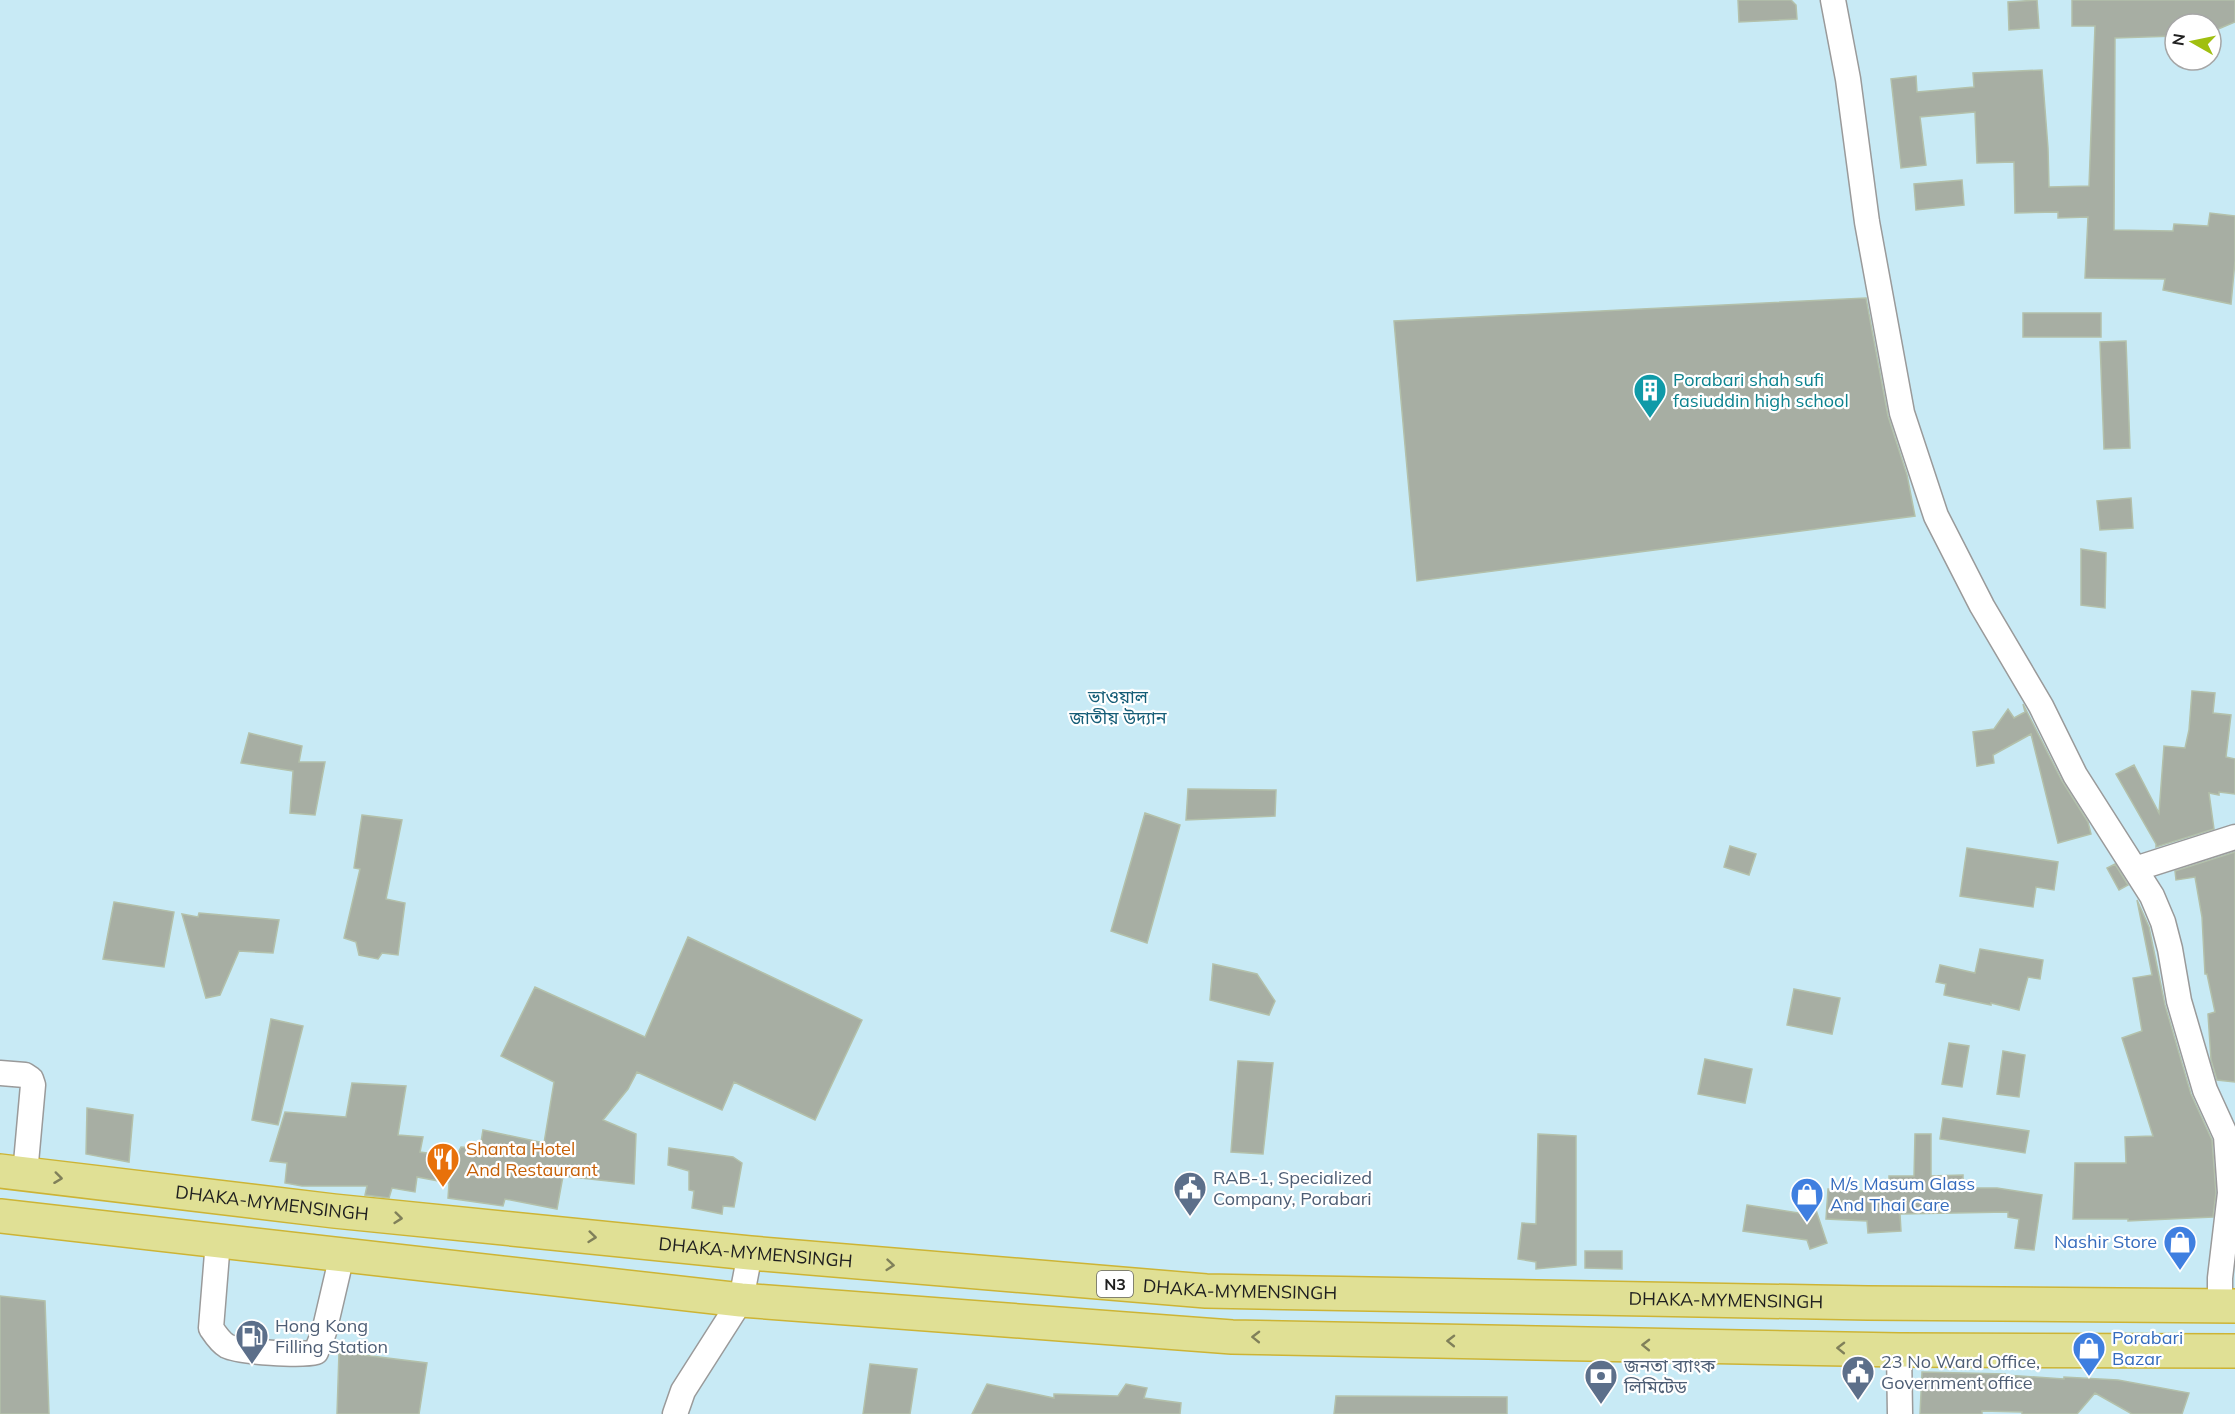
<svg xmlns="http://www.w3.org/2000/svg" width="2235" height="1414" viewBox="0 0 2235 1414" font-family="Mulish,'Noto Sans Bengali',sans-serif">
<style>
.park{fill:#c8eaf5;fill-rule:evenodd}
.building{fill:#a7aea3;stroke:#b3c0aa;stroke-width:1.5}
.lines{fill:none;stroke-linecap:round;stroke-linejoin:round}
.minor-casing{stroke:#9a9a9a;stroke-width:27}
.highway-casing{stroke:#cdb435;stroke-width:36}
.minor{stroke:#fff;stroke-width:24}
.highway{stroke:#e0e095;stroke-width:33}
.oneway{stroke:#80805a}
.labels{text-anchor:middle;stroke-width:4.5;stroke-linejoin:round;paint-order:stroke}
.shield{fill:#fff;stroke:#636363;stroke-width:1.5}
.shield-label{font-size:16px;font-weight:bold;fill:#202020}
.culture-label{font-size:18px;fill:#0d838f;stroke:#fff;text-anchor:start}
.park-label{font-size:18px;fill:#155d77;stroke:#fff}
.food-label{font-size:18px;fill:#c56008;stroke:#fff;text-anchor:start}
.service-label{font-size:18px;fill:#4e5e75;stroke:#fff;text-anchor:start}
.shop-label{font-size:18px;fill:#366cbe;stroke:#fff;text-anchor:start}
.street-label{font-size:18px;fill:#202020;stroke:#fff}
</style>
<rect width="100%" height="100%" fill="#e8f0e7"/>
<path class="park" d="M0,0H2235V1414H0ZM2175,24H2211V60H2175Z"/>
<path class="building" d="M1738,0H1791L1796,5L1797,19L1739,22Z
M2037,0L2039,28L2009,30L2008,2Z
M2072,0H2235V22L2211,32V24H2175V36L2115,38L2114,230L2173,231L2174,224L2208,226L2210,213L2235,216V261L2231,304L2163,290L2165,279L2085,278L2088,217L2058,218V212L2015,213L2014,162L1977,163L1975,112L1920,117L1926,165L1901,168L1891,79L1916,76L1917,92L1974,87L1973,73L2042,70L2048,148L2049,187L2089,186L2095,26H2072Z
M1962,180L1964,205L1916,210L1914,184Z
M1866,298L1888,416L1907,475L1915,516L1417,581L1394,321Z
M2023,313H2101V337H2023Z
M2126,341L2130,448L2104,449L2100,342Z
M2131,498L2133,528L2100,530L2097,501Z
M2081,549L2106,553L2105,608L2081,605Z
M2192,691L2215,693L2213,713L2231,715L2226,757L2235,759V794L2219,792V795L2209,793L2214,829L2156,847V844L2116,774L2134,765L2159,813L2164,746L2185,748L2189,730Z
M2023,704L2062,781L2088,822L2091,834L2058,843L2031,734L1993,755L1994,763L1977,766L1973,732L1994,729L2008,709L2014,718L2025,712Z
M249,733L302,746L299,762H325L315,815L290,813L293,771L241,763Z
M1188,789L1276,790L1275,816L1186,820Z
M1145,813L1180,825L1147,943L1111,931Z
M362,815L402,820L386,899L405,903L398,955L382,953L378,959L359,955L356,942L344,938L360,869L354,868Z
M1730,846L1756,854L1749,875L1724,867Z
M1967,848L2058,862L2054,890L2036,887L2033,907L1960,896Z
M2235,852V1082L2217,1080L2211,1060L2208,1014L2215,1012L2207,974H2205L2202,917L2195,877L2176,880L2175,871Z
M2115,864L2128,885L2119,890L2107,868Z
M2137,900L2149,927L2165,1005L2191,1094L2212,1140L2216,1193L2213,1217L2128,1221V1219H2073L2075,1163H2126L2125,1137L2153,1136L2122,1038L2142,1031L2133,978L2152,975Z
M114,902L174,912L164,967L103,959Z
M199,913L279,920L273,953L239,951L220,995L206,998L182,914L198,917Z
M688,937L862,1020L815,1120L734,1082L722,1110L637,1072L628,1089L603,1120L636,1134L634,1184L563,1176L557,1209L505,1199L503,1206L448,1198L449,1183L417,1177L415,1192L392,1188L389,1198L365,1195L367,1186H302L285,1183L287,1163L270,1161L285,1112L346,1117L352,1083L406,1086L398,1135L423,1137L420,1152L456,1157L461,1147L480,1148L483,1130L544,1143L554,1082L501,1056L535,987L645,1037Z
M1980,949L2043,960L2040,979L2028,977L2019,1010L1991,1003V1005L1944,995L1946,984L1936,982L1940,965L1975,973Z
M1213,964L1257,974L1275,1001L1269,1015L1210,1000Z
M1794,989L1840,998L1832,1034L1787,1025Z
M271,1019L303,1026L278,1125L252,1120Z
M1949,1043L1969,1046L1962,1087L1942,1084Z
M2003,1051L2025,1055L2019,1097L1997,1094Z
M1705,1059L1752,1069L1745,1103L1698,1094Z
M1238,1061L1273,1063L1263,1154L1231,1152Z
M87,1108L133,1115L129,1162L86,1154Z
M1943,1118L2029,1131L2025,1153L1940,1139Z
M1538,1134L1576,1136V1265L1536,1269V1262L1518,1259L1522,1223L1536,1224Z
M1915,1134H1931V1176L1963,1175V1188H1997L2042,1195L2034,1250L2015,1248L2019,1219L2008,1217V1212L1900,1214L1901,1231L1868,1233L1867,1221L1826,1219L1828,1189L1882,1192V1190H1889V1176H1914Z
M669,1148L733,1157L742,1163L734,1207L723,1206L722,1214L692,1208L694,1191L689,1190V1171L668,1165Z
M1747,1205L1805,1214L1816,1210L1827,1243L1810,1249L1807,1240L1743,1231Z
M1585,1251H1622V1269L1585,1268Z
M0,1296L45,1301L49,1414H0Z
M339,1352L427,1363L419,1414H337Z
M870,1364L917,1369L910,1414H863Z
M1922,1372L2005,1374V1375L2064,1379V1377L2118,1380L2189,1393L2182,1414H2132L2095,1393L2077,1414H2022V1412L1982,1411V1414H1920Z
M987,1384L1054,1398V1394L1118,1396L1126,1384L1147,1388L1144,1398L1181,1403L1180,1414H972Z
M1336,1396L1507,1397V1414H1334Z"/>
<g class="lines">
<defs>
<path id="minor" d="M1833,0L1848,79L1867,222L1902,413L1936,516L1982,606L2041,706L2075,775L2152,896L2163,922L2170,949L2179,1001L2205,1090L2226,1136L2230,1193L2220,1278V1307
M2135,869L2235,837
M0,1073L25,1075L31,1079L33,1085L25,1174
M218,1241L211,1328C215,1334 220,1342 227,1346C239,1352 302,1356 316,1352L324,1332L342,1255
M1899,1350L1900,1414
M675,1414L683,1391L741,1300L750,1253"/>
<g id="highway">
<path id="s1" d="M0,1171L334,1211L750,1253L1206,1291L1868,1303L2235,1306"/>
<path d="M0,1216L741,1300L1232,1337L1899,1350L2235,1351"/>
</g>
</defs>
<use href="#minor" class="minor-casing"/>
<use href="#highway" class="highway-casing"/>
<use href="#minor" class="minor"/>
<use href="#highway" class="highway"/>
</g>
<defs><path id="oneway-chevron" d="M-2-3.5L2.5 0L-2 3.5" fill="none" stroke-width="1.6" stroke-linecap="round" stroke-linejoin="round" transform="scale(1.5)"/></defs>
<g class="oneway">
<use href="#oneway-chevron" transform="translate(58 1178) rotate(7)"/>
<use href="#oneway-chevron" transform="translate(398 1218) rotate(6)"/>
<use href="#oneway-chevron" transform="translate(592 1237) rotate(6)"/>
<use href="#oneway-chevron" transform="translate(890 1265) rotate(5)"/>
<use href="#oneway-chevron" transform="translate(1256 1337) rotate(-179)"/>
<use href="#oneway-chevron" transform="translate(1451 1341) rotate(-179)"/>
<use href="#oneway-chevron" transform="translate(1646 1345) rotate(-179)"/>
<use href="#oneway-chevron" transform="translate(1841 1348) rotate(-179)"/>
</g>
<defs>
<symbol id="building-pin" viewBox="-11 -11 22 30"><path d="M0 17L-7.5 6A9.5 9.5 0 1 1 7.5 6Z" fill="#0f9aa8" stroke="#fff"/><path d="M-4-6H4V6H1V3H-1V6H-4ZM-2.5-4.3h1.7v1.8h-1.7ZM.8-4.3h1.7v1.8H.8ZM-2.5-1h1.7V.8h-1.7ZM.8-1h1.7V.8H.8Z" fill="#fff"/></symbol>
<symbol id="restaurant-pin" viewBox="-11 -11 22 30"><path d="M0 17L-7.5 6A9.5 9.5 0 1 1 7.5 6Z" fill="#e8710a" stroke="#fff"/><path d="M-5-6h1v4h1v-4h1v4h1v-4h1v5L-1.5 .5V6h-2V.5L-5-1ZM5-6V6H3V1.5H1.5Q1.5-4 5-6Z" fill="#fff"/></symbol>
<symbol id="civic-pin" viewBox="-11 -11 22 30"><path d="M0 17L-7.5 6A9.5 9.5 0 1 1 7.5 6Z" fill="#5c6f8a" stroke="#fff"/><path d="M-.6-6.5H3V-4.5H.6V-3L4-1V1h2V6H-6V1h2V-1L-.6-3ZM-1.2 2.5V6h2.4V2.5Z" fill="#fff"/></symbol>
<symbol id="shop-pin" viewBox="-11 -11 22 30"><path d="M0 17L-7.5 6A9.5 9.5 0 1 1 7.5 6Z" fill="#3f7fe0" stroke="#fff"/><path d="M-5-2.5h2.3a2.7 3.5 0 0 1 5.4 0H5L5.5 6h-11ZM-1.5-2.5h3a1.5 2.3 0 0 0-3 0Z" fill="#fff"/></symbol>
<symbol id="fuel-pin" viewBox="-11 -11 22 30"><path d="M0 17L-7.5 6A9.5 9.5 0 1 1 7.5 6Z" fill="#5c6f8a" stroke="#fff"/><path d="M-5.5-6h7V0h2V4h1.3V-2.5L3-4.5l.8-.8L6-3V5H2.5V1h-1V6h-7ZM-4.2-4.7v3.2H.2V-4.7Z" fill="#fff"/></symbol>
<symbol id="bank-pin" viewBox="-11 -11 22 30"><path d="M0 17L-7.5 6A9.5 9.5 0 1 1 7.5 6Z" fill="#5c6f8a" stroke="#fff"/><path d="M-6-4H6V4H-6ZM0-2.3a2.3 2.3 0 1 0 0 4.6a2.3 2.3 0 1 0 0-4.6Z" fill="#fff"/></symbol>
</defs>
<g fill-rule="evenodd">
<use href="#building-pin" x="1631" y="371" width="38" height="52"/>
<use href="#restaurant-pin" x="424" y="1140" width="38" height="52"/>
<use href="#civic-pin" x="1171" y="1169" width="38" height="52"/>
<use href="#shop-pin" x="1788" y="1175" width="38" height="52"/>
<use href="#shop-pin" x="2161" y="1223" width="38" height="52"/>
<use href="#fuel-pin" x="233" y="1317" width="38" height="52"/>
<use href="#shop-pin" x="2070" y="1329" width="38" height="52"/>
<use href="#civic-pin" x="1839" y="1353" width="38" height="52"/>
<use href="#bank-pin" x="1582" y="1357" width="38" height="52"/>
</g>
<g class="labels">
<rect class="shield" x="1097" y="1271" width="36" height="26" rx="4.5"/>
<g class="shield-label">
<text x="1115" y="1290">N3</text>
</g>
<g class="culture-label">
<text x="1673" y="386">Porabari shah sufi<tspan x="1673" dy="21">fasiuddin high school</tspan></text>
</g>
<g class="park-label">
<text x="1118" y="703">ভাওয়াল<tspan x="1118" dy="21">জাতীয় উদ্যান</tspan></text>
</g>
<g class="food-label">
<text x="466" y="1155">Shanta Hotel<tspan x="466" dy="21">And Restaurant</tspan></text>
</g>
<g class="service-label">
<text x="1213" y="1184">RAB-1, Specialized<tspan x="1213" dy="21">Company, Porabari</tspan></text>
<text x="275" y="1332">Hong Kong<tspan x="275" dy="21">Filling Station</tspan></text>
<text x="1881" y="1368">23 No Ward Office,<tspan x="1881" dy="21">Government office</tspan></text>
<text x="1624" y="1372">জনতা ব্যাংক<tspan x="1624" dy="21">লিমিটেড</tspan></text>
</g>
<g class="shop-label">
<text x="1830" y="1190">M/s Masum Glass<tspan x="1830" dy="21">And Thai Care</tspan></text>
<text x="2157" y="1248" text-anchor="end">Nashir Store</text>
<text x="2112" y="1344">Porabari<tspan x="2112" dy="21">Bazar</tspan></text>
</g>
<g class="street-label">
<text dy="6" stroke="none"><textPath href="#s1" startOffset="274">DHAKA-MYMENSINGH</textPath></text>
<text dy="6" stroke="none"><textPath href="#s1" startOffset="760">DHAKA-MYMENSINGH</textPath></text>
<text dy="6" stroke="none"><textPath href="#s1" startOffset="1246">DHAKA-MYMENSINGH</textPath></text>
<text dy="6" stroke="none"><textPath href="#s1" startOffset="1732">DHAKA-MYMENSINGH</textPath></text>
</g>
</g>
<g transform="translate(2193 42) rotate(279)"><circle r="28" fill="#ffffff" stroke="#a6a6a6" stroke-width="1.5"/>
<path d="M0-4.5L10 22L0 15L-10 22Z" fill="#a0bf10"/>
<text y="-9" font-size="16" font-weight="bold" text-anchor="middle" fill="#202020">N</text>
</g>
</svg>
